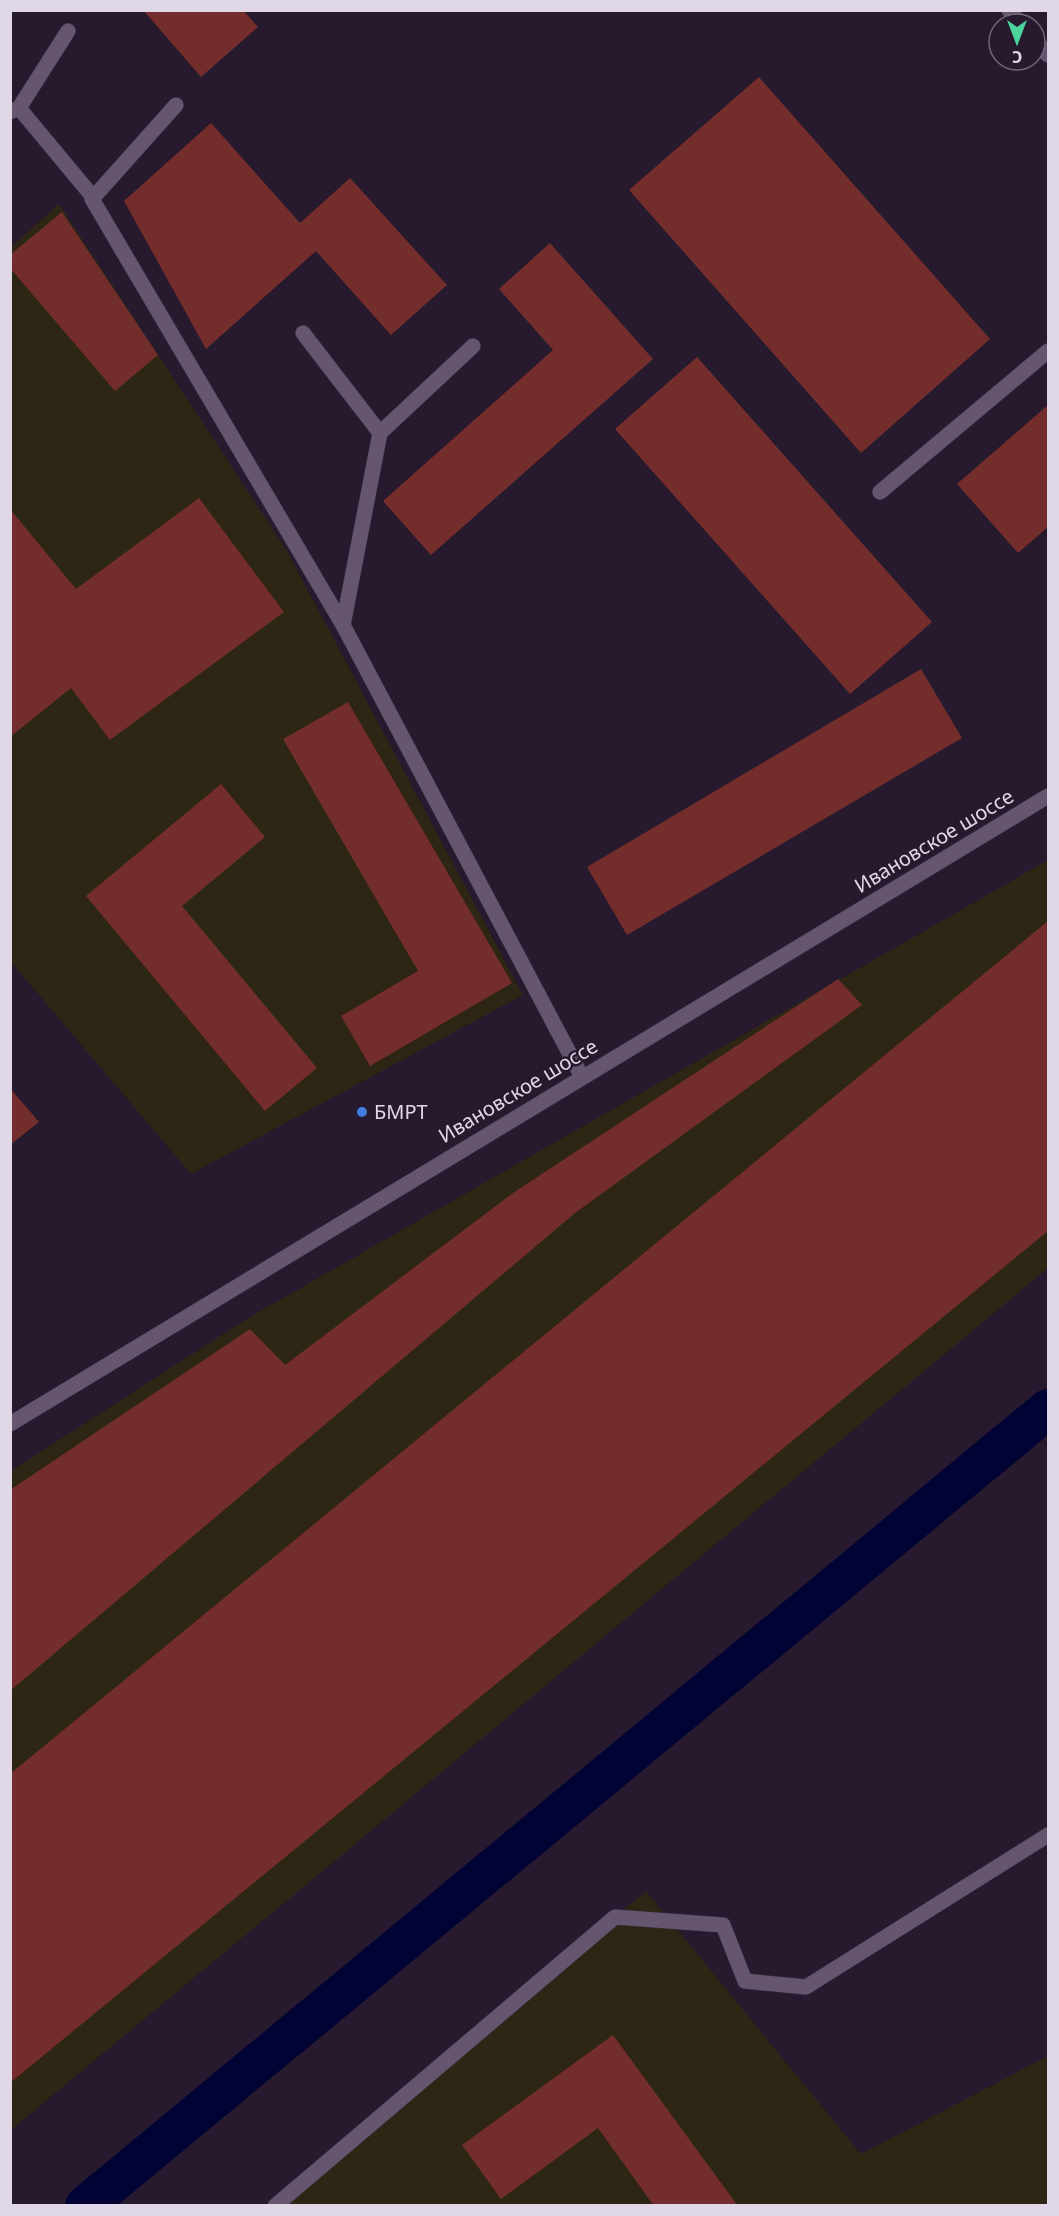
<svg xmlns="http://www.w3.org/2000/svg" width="1059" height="2216" viewBox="0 0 1059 2216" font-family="'Noto Sans',sans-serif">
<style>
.industrial{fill:#2d2615}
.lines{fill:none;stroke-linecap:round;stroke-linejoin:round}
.canal{stroke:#000334;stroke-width:40}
.building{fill:#732e2b}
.minor-casing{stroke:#3d3344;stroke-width:16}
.minor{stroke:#65556e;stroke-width:15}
.shop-dot{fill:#3f7fe0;stroke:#27192e;stroke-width:2}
.labels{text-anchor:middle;stroke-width:5;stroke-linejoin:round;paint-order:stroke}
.street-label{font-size:20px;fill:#e0d8e6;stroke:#27192e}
.poi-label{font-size:20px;fill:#e0d8e6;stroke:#27192e;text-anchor:start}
</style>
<rect width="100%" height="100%" fill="#27192e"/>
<path class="industrial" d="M59,204L287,551L523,995L191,1174L11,962L10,248Z
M1048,860V1268L11,2130V1471L245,1320Z
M646,1891L861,2154L1048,2056V2205L275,2206Z"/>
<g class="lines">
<path class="canal" d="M85,2206L1048,1409"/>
</g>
<path class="building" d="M143,10H243L258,27L201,77Z
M759,77L990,339L861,453L629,190Z
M211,123L300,223L350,178L447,285L391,335L316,251L206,349L124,201Z
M62,212L158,355L115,391L10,268V255Z
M550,243L653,359L431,555L383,501L553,350L499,289Z
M697,357L932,622L850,694L615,429Z
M1048,405V527L1018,553L957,484Z
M199,498L284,612L110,740L71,688L10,737V509L76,589Z
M921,669L962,738L627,935L587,867Z
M348,702L512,983L370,1066L341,1016L418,971L283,739Z
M221,784L265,837L182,906L317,1068L265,1111L86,896Z
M1048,921V1231L10,2083V1774Z
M838,979L862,1005L575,1213L10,1691V1490L250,1329L285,1365L513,1193Z
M10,1088L39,1122L10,1145Z
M613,2035L738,2206H654L598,2128L501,2199L462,2145Z"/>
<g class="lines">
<defs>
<path id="minor" d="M1009,10L1021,24
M1035,40L1048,55
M176,105L92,199L343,625L582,1077
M19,108L68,31
M10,112L19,108L93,197
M303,333L380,433L343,625
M380,433L473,346
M880,492L1048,351
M10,1424L1048,796
M275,2206L615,1917L723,1925L745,1981L806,1987L1048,1835"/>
</defs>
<use href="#minor" class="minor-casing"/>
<use href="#minor" class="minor"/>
</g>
<circle class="shop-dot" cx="362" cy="1112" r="6"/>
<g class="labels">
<g class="street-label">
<text transform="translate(934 841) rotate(-31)" y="7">Ивановское шоссе</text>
<text transform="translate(518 1091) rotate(-31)" y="7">Ивановское шоссе</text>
</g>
<g class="poi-label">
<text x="374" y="1119">БМРТ</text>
</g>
</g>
<rect width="1059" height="2216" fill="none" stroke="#e0d8e6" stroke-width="24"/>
<g transform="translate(1017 42) rotate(180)"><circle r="28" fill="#27192e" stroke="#716578" stroke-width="1.5"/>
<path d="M0-4.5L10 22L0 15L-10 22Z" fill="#4cd39b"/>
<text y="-9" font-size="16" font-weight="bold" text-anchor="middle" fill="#e0d8e6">С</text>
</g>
</svg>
